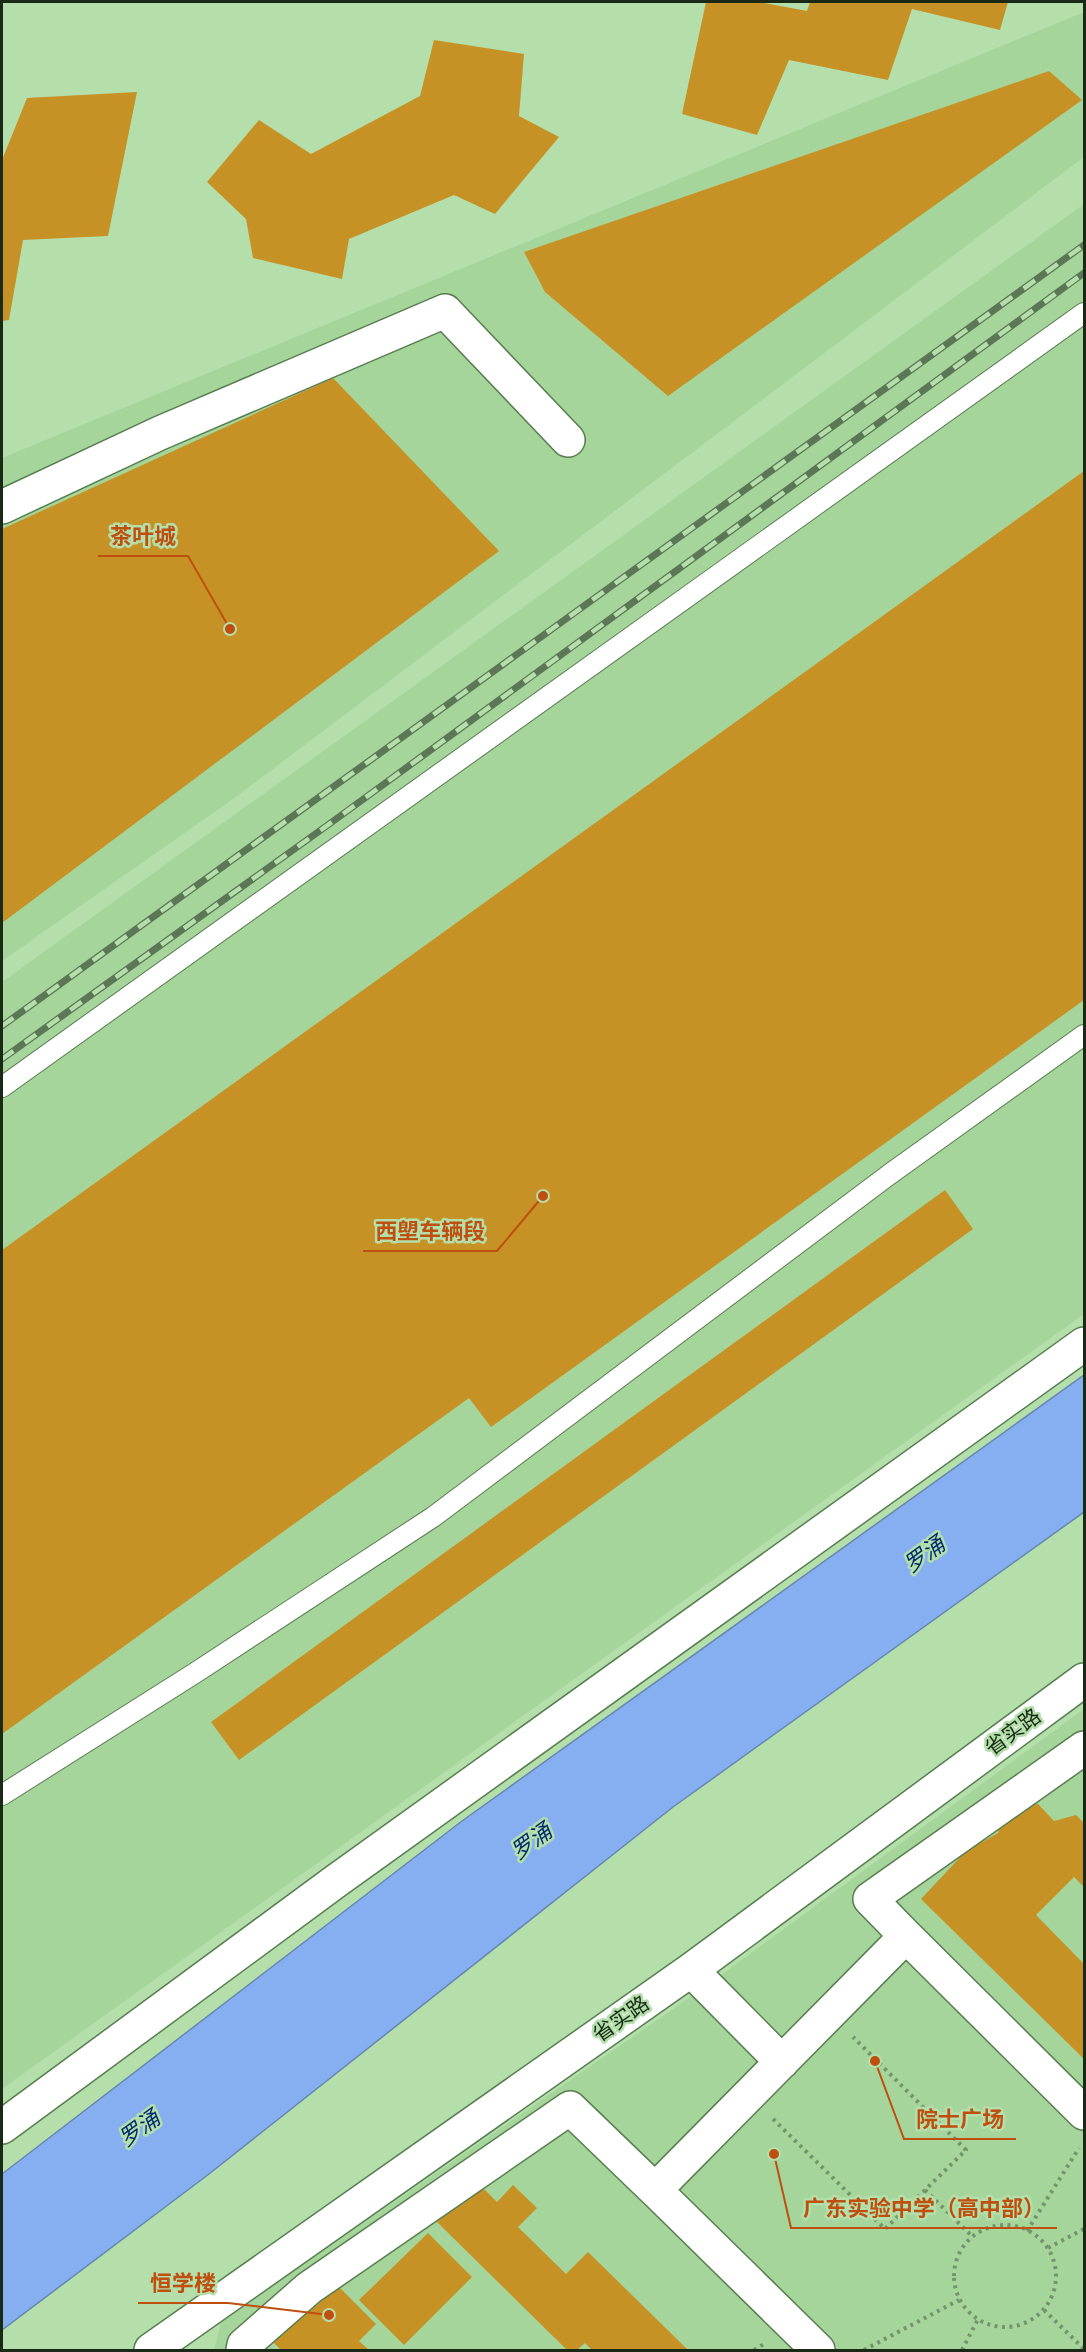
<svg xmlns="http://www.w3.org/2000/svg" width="1086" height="2352" viewBox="0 0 1086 2352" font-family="'Titillium Web','Noto Sans SC',sans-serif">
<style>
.built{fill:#a5d59b}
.water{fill:#86aff1;stroke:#6587af;stroke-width:1.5}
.building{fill:#c79225}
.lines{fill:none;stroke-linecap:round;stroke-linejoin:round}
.lane-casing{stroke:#577e4f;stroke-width:22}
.street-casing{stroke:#577e4f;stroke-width:36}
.path{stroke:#74946e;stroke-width:4;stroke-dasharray:3 4.5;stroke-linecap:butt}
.lane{stroke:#fff;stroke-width:20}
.street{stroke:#fff;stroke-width:33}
.rail-casing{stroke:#5b7756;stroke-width:7}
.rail{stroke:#b4dfab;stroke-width:4.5;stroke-dasharray:14;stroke-linecap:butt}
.labels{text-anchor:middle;stroke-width:5;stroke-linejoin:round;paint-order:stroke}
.street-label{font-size:21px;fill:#192916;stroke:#b4dfab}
.water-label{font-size:22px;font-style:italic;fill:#002a71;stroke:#b4dfab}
.leader{fill:none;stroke:#bf4f0e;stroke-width:2}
.callout-dot{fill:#bf4f0e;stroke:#b4dfab;stroke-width:2}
.callout-label{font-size:22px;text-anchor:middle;font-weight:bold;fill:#bf4f0e;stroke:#b4dfab;stroke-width:5;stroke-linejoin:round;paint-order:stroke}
</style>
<rect width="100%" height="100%" fill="#b4dfab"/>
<path class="built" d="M1084,12V157L233,799L2,961V458Z
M1084,204V1314L2,2089V982Z
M1084,1709V2350H214L221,2322L706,1986Z"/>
<path class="water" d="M1084,1375V1512L673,1807L209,2174L2,2330V2174L462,1821Z"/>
<path class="building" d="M706,2H760L807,11L810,2H1008L1000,30L912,9L888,80L789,60L757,135L682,114Z
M434,40L524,54L519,116L559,137L495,214L454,195L349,239L342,279L253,258L246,219L207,182L259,120L311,154L420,96Z
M1049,71L1082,100L668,396L545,292L524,252Z
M137,92L108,236L23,240L9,320L2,321V160L27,98Z
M333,378L499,551L2,923V529Z
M1084,471V1000L491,1427L469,1398L2,1734V1250Z
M945,1190L973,1229L239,1760L211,1722Z
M1038,1804L1054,1821L1076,1815L1084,1823V1887L1074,1877L1036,1915L1084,1964V2059L921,1899L966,1851L998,1833L1003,1815L1018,1805Z
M475,2180L497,2202L513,2185L537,2208L518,2227L566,2274L588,2252L688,2350H592L585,2343L577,2350H567L436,2221Z
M428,2233L472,2277L404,2345L359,2300Z
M337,2285L376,2324L359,2341L369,2350H281L268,2337L307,2298L316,2306Z"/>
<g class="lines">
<defs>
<path id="lane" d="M2,1087L1084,313
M2,1795L195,1673L433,1517L890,1174L1084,1035"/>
<path id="street" d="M2,507L160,433L445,311L568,440
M906,1936L870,1899L1084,1748
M691,1970L782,2062
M2,2127L336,1881L1084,1344
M151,2350L691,1970L1084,1680
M243,2350L244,2345L309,2288L570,2108L655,2190
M818,2350L655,2190L906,1936L1084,2113"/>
</defs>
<use href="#lane" class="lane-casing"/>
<use href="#street" class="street-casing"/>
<path class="path" d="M773,2119L885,2229L966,2150L853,2037
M925,2190L972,2236
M954 2276a51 51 0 1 1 102 0a51 51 0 1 1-102 0Z
M1027,2231L1079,2148
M1048,2248L1084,2229
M1044,2310L1084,2349
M754,2350L764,2344
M864,2350L959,2300
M962,2350L978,2319"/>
<use href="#lane" class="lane"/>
<use href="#street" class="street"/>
<defs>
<path id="rail" d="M2,1026L1084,245
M2,1059L332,822L1084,273"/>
</defs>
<use href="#rail" class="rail-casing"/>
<use href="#rail" class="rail"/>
</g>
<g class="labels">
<g class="street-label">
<text transform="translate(1013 1732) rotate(-36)" y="7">省实路</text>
<text transform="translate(621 2019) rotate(-35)" y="7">省实路</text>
</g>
<g class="water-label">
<text transform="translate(924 1554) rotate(-36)" y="8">罗涌</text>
<text transform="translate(531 1841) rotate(-36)" y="8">罗涌</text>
<text transform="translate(139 2128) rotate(-36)" y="8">罗涌</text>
</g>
</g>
<path class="leader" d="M230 629L188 556H98M543 1196L497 1251H363M875 2061L904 2139H1016M774 2154L791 2228H1057M329 2315L228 2303H138"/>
<g class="callout-dot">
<circle cx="230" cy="629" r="6"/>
<circle cx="543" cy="1196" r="6"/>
<circle cx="875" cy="2061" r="6"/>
<circle cx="774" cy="2154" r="6"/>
<circle cx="329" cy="2315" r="6"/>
</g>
<g class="callout-label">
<text x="143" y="544">茶叶城</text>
<text x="430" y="1239">西塱车辆段</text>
<text x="960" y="2127">院士广场</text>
<text x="924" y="2216">广东实验中学（高中部）</text>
<text x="183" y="2291">恒学楼</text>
</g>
<rect width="1086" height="2352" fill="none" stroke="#192916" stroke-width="6"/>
</svg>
